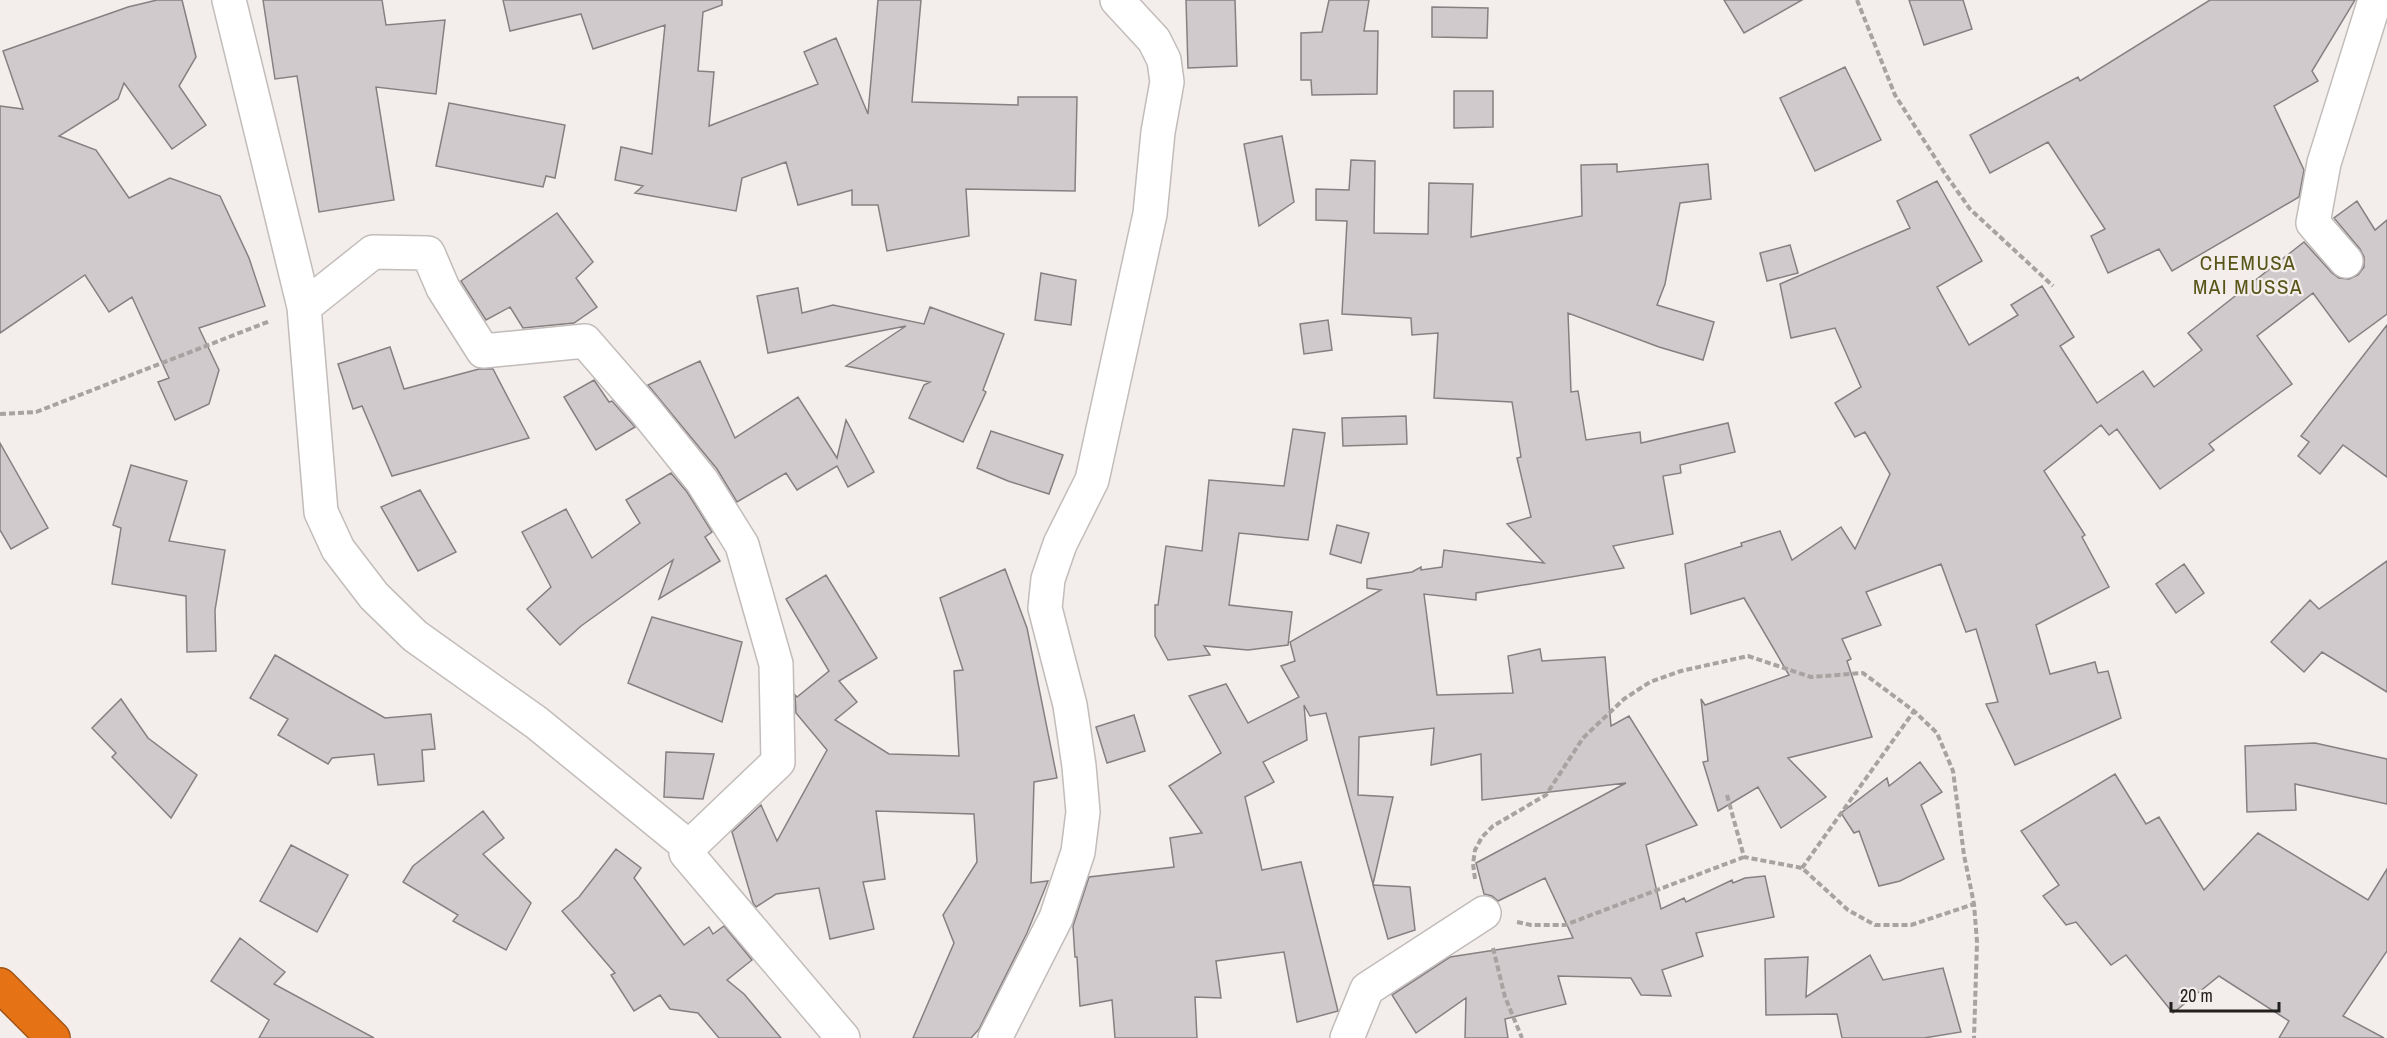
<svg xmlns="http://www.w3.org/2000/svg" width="2387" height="1038" viewBox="0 0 2387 1038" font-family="'Archivo Narrow',sans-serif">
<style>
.building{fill:#d0cacc;stroke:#868082;stroke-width:1.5}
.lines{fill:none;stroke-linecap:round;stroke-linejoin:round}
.street-casing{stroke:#c2bcba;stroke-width:36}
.highway-casing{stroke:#a15519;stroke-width:36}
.path{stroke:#a7a3a1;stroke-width:4;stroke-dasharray:6 3;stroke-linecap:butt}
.street{stroke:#fff;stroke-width:33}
.highway{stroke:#e67216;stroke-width:33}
.labels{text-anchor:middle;stroke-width:4.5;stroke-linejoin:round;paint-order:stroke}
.quarter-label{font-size:21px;letter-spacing:1.5px;fill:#585519;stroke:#f3edeb}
</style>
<rect width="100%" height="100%" fill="#f3edeb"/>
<path class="building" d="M157,0H182L196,57L179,86L206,125L172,149L124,83L118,99L59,136L96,150L129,198L170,178L220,196L249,258L265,306L199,328L219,370L209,404L175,420L158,382L169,378L132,297L109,312L85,275L0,333V106L23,109L3,51L128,7Z
M263,0H382L386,25L445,20L436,94L376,87L394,200L319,212L297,76L275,79Z
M503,0H722V5L703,12L698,71L714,72L709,126L818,84L804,52L836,38L868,114L878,0H921L912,102L1018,105V97H1077L1075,191L966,189L969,236L887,251L878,205H852V190L798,205L786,162L742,178L736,211L635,193L643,186L615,180L621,147L652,154L665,25L593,49L581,14L510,31Z
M1186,0H1235L1237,66L1188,68Z
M1329,0H1369L1364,31H1378L1377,94L1312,95L1311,80H1301V33L1322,32Z
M1724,0H1802L1744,33Z
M1909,0H1963L1972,29L1924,45Z
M2210,0H2355L2312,71L2318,81L2274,106L2304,170L2299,197L2172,271L2159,249L2108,273L2091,236L2105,229L2048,142L1990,173L1970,135L2078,77L2080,81Z
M1432,7L1488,8L1487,38L1432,37Z
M1845,67L1881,140L1815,171L1780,98Z
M1454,91H1493V127L1454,128Z
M449,103L565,125L555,178L546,176L543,187L436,166Z
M1282,136L1294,202L1259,226L1244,144Z
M1351,160L1375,161L1374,233L1428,234L1429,183L1473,184L1471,237L1582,216L1581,165L1617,164V172L1708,164L1711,199L1680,203L1665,284L1657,305L1714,322L1703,360L1659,347L1568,313L1571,392L1578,391L1586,440L1640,432L1641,443L1728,423L1735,452L1680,465L1681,473L1663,476L1673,534L1613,546L1624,568L1476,593V600L1424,594L1437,695L1513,693L1508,656L1540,649L1542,661L1605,657L1611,726L1629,716L1697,825L1646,845L1661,909L1684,898L1686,902L1732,880L1733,883L1745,878L1765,876L1774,917L1696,933L1703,956L1662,970L1671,996L1641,995L1631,978L1558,976L1566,1004L1505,1019L1508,1038H1465L1466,998L1416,1033L1392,995L1450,957L1573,938L1545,878L1498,901L1492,896L1484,894L1476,863L1626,783L1482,800L1481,754L1431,765L1434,728L1359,737L1358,795L1393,797L1373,884L1326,713L1310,716L1304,705L1307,740L1263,762L1274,782L1245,797L1262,870L1301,862L1338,1011L1297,1022L1284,952L1216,961L1221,998L1195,997L1197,1038H1115L1112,1000L1080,1006L1077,957H1075L1073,926L1089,877L1174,867L1170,838L1202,833L1169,786L1221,753L1189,696L1226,684L1248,723L1299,697L1281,666L1295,661L1290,642L1381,590L1367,588V579L1412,572L1421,567V570L1442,567L1444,550L1544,563L1507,524L1531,517L1517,458L1521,457L1512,402L1434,398L1438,333L1412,335L1411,318L1342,314L1347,221L1316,220V189L1349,190Z
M1937,181L1982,261L1937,287L1969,345L2018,315L2011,305L2042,286L2074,337L2060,346L2097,403L2143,371L2154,387L2202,350L2188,333L2304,242L2332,273L2339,278L2349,279L2358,275L2364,267V257L2360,249L2334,218L2357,201L2375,230L2387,220V314L2349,342L2313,293L2257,336L2292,384L2209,444L2214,450L2160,489L2117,429L2109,435L2101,425L2044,471L2085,535L2082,537L2109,587L2036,625L2050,674L2095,662L2098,673L2108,671L2121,718L2015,765L1986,704L1998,702L1976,629L1966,632L1941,564L1866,592L1881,625L1842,639L1851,659L1847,661L1872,737L1788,758L1826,797L1781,828L1758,787L1718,811L1703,762L1708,761L1701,699L1705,705L1789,675L1744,598L1691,614L1685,564L1742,546L1741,543L1780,531L1792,560L1841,527L1855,549L1890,474L1865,432L1855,437L1835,403L1861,387L1835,328L1791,338L1780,284L1910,228L1897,201Z
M557,213L593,262L576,278L597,307L574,323L523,328L510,307L486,320L461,281Z
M1790,245L1798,273L1767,281L1760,253Z
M1041,273L1076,280L1071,325L1035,320Z
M798,288L802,313L833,305L924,324L930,307L1004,334L983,390L986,392L963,442L909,418L924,385L930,382L846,366L906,326L768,353L757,296Z
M1328,320L1332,350L1304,354L1300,324Z
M2387,325V477L2343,445L2320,474L2298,456L2309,442L2301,436Z
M390,347L404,389L479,369H493L529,438L392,476L362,406L353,409L338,364Z
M700,361L735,438L798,397L837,458L846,420L874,472L848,487L837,466L797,490L786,473L737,502L717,469L648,385Z
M594,380L609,402L612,401L635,427L596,450L564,397Z
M1406,416L1407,444L1343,446L1342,418Z
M1293,429L1325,433L1308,540L1239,533L1229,605L1292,612L1288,645L1248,650L1204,646L1210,655L1168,660L1155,636V605H1158L1166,546L1202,551L1209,480L1284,486Z
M991,431L1063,455L1049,494L1008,481L977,468Z
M0,443L48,528L11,549L0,530Z
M131,465L187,481L169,541L225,550L215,610L216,651L187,652L186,596L112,584L121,528L113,525Z
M671,473L687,492L712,532L705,537L720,561L659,599L673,560L581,626L560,645L527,609L551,587L522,532L566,509L592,558L640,523L626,500Z
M420,490L456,552L418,571L381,507Z
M1337,525L1369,533L1361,563L1330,554Z
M2387,561V692L2322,652L2304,672L2271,642L2310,600L2319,609Z
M2184,564L2204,593L2176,613L2156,584Z
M1005,569L1027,628L1057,778L1034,782L1031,883L1048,881L1027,933L979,1029L971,1038H913L954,943L943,915L977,862L974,814L876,811L885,879L863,882L874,929L830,939L819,888L776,894L756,907L753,903L732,832L761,805L777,841L827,750L796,713L795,695L797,697L829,671L786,599L826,575L877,658L839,681L857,702L835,720L889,754L959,756L954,671L963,670L940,598Z
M652,617L742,642L722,722L628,683Z
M275,655L385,718L431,714L435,749L422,750L424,781L378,785L374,754L332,758L328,764L278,735L288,719L250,698Z
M121,699L148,738L197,775L171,818L112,757L116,753L92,728Z
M1134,715L1145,751L1107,763L1096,727Z
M2315,743L2387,759V804L2295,784L2296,810L2247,812L2245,746Z
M666,752L714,754L703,799L664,797Z
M1920,762L1942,792L1921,805L1944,859L1900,881L1879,886L1859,831L1854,833L1841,813L1887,778L1889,786Z
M2115,774L2146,824L2159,817L2204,890L2258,833L2368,900L2387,869V951L2343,1016L2384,1038H2279L2289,1021L2219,976L2173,1013L2126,955L2111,965L2076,922L2066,925L2043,896L2059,885L2021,831Z
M483,811L504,838L483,854L531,903L506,950L453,921L458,915L403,882L413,866Z
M291,845L348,875L317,932L260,901Z
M616,849L641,868L634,878L684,945L709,927L713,934L724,926L752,960L727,980L744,994L781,1038H719L698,1013L670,1009L660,995L634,1011L611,975L615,973L562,911L579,897Z
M1373,885L1410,887L1415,930L1388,939Z
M240,938L285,972L274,984L374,1038H259L269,1020L211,981Z
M1870,955L1883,980L1943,968L1961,1032L1924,1038H1842L1837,1014L1766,1015L1765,959L1808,957L1806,997Z"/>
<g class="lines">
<defs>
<path id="street" d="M229,0L304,307L321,512L338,549L374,596L415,636L537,723L689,847L686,853L843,1038
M2346,261L2313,223L2324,163L2375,0
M304,307L373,252L428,253L443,288L483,351L585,341L645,410L702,481L742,545L776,664L778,762L689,847
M995,1038L1056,918L1078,852L1083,812L1079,766L1070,705L1045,608L1048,579L1060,544L1092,480L1150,214L1158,132L1167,82L1164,60L1154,40L1117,0
M1347,1038L1367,989L1484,913"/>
<path id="highway" d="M0,985L53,1038"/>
</defs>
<use href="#street" class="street-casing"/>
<use href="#highway" class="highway-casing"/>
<path class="path" d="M1857,0L1895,95L1946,175L1970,209L2053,286
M0,414L36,412L270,321
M1727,795L1744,857L1802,868L1848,910L1875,925H1911L1974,904
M1802,868L1914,711
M1475,879L1473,864L1475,850L1482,837L1493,826L1546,795L1583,738L1624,699L1650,682L1681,671L1748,656L1811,677L1863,673L1914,711L1937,733L1953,771L1964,855L1974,904L1977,942L1974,1038
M1517,922L1531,925H1565L1744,857
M1493,948L1505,997L1522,1038"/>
<use href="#street" class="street"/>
<use href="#highway" class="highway"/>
</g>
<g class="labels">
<g class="quarter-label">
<text x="2248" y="270">CHEMUSA<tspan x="2248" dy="24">MAI MUSSA</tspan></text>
</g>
</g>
<path d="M2171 1002v9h108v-9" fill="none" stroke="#22201f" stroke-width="3"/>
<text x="2180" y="1002" font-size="18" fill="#22201f" stroke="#f3edeb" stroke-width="4.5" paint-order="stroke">20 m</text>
</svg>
